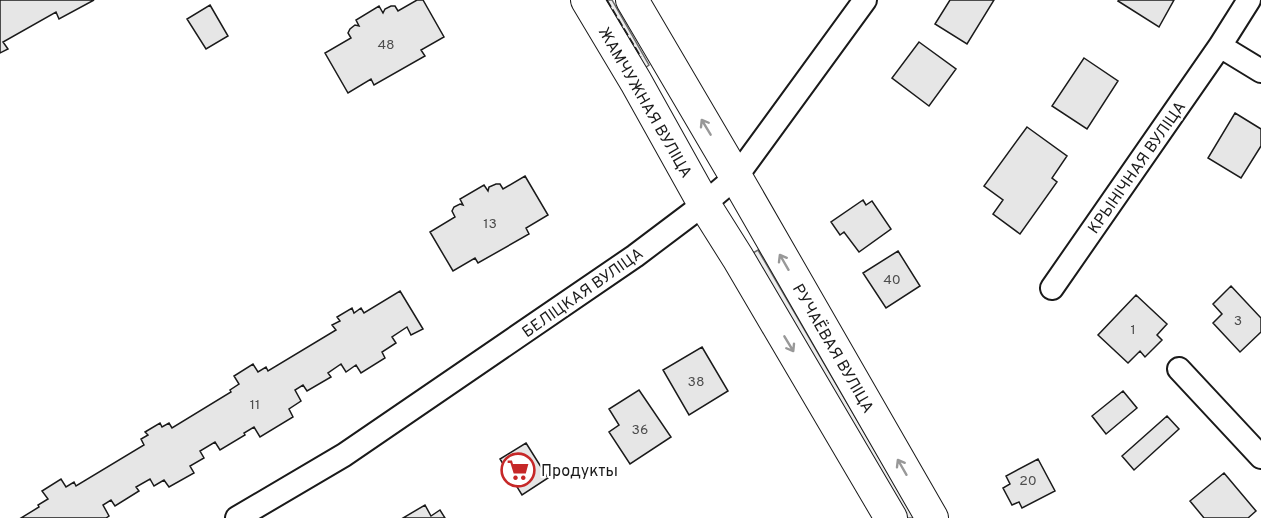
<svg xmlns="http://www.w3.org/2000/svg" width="1261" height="518" viewBox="0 0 1261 518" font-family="Overpass,sans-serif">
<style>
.green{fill:#ededed;stroke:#6a6a6a;stroke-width:1.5}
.building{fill:#e6e6e6;stroke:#1a1a1a;stroke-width:1.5}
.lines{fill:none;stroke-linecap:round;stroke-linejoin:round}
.street-casing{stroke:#1a1a1a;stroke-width:26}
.secondary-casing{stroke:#1a1a1a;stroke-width:34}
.street{stroke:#fff;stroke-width:22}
.secondary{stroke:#fff;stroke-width:32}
.fence{stroke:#1a1a1a;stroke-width:1.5;stroke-dasharray:8 3;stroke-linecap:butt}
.oneway{stroke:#989898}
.labels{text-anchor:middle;stroke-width:4.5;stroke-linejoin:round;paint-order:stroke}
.number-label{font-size:14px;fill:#4d4d4d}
.street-label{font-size:16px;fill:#1a1a1a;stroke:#fff}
.poi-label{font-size:16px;fill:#1a1a1a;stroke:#fff;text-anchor:start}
</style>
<rect width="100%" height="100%" fill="#fff"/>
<path class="green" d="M601,0H612L649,65L642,70Z
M758,250L914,518H899L746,257Z"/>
<path class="building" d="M0,0H94L59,19L56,12L3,42L8,49L0,53Z
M417,0H423L444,37L421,50L425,56L374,85L371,79L348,93L325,53L351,38L348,33L350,29L355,25L359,26L356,20L379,6L383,13L385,9L391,6H395L398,11Z
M950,0H994L967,44L935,24Z
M1119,0H1174L1159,27L1118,1Z
M210,5L228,36L206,49L187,19Z
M919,42L956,69L929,106L892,78Z
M1084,58L1118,81L1087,129L1052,106Z
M1235,113L1261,129V146L1241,178L1208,158Z
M1027,127L1067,156L1052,178L1057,182L1020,234L993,214L1003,200L984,186Z
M525,176L548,215L526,228L529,234L478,263L475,258L453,271L430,232L455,217L452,211L454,207L460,204L463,205L460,199L484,185L488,191L489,187L496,184H500L503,189Z
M863,200L866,205L872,201L891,229L859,252L844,232L840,235L831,222Z
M898,251L920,286L886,308L863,273Z
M1231,286L1261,318V332L1240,352L1213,323L1222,314L1213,304Z
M400,291L423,329L411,335L407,327L392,337L396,343L382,352L385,358L361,373L356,365L346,372L341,364L328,373L331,377L307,391L303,385L295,390L301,401L289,409L293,417L260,437L254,427L244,433L245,435L220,450L215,442L200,451L204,458L190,466L194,473L169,487L164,480L154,486L150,479L136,487L139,491L115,506L111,500L103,505L109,516L106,518H21L39,507L38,505L48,499L42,491L61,479L66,487L74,482L76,486L144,445L141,439L148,435L145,432L160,423L162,427L169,423L172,428L231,392L230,390L239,384L234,376L253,364L258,372L266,367L268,371L336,330L332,325L340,321L337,317L352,308L354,313L361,308L364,313Z
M1136,295L1167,324L1157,335L1162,340L1145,357L1140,351L1128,363L1098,335Z
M702,347L728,391L689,415L663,370Z
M639,390L671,437L630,464L609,432L619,425L609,409Z
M1123,391L1137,408L1106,434L1092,416Z
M1167,416L1179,429L1134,470L1122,456Z
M526,443L548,478L522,495L500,459Z
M1038,459L1055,491L1022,508L1019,502L1012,505L1003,488L1010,484L1006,476Z
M1224,473L1256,511L1248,518H1204L1190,501Z
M425,505L431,516L440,510L445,518H403Z"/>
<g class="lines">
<defs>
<path id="street" d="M1220,46L1261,71
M1052,288L1220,46L1249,0
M1179,369L1261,457
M237,518L344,455L635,256L704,204L736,177L865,0"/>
<path id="secondary" d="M587,0L636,82L704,204L738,258L891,518
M632,0L736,177L932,518"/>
</defs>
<use href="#street" class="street-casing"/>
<use href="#secondary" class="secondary-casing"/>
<use href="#street" class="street"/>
<use href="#secondary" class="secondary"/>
<path class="fence" d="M607,0L641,57"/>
</g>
<defs><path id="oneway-shaft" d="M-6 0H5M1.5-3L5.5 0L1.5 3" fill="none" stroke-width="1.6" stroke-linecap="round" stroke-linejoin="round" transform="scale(1.5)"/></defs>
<g class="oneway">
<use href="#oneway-shaft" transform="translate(706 127) rotate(-121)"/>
<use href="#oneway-shaft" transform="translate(784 262) rotate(-120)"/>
<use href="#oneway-shaft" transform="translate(789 344) rotate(59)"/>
<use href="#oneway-shaft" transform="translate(902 467) rotate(-120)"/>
</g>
<defs>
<symbol id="supermarket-ring" viewBox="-11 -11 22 22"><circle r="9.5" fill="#fff" stroke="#c62828" stroke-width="1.5"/><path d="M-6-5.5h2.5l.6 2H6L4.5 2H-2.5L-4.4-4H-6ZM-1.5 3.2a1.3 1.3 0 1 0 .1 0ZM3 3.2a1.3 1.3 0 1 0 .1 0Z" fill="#c62828"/></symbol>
</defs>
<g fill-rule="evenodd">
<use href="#supermarket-ring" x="499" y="451" width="38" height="38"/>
</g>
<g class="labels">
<g class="number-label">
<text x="386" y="49">48</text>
<text x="490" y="228">13</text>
<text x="892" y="284">40</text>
<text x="1238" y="325">3</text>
<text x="1133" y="334">1</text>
<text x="696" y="386">38</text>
<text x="255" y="409">11</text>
<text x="640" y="434">36</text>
<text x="1028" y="485">20</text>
</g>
<g class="street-label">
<text transform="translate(646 102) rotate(60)" y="6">ЖАМЧУЖНАЯ ВУЛІЦА</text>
<text transform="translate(1136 167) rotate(-55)" y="6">КРЫНІЧНАЯ ВУЛІЦА</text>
<text transform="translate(582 292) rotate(-35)" y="6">БЕЛІЦКАЯ ВУЛІЦА</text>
<text transform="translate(834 348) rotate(60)" y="6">РУЧАЁВАЯ ВУЛІЦА</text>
</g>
<g class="poi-label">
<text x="541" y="476">Продукты</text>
</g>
</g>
</svg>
